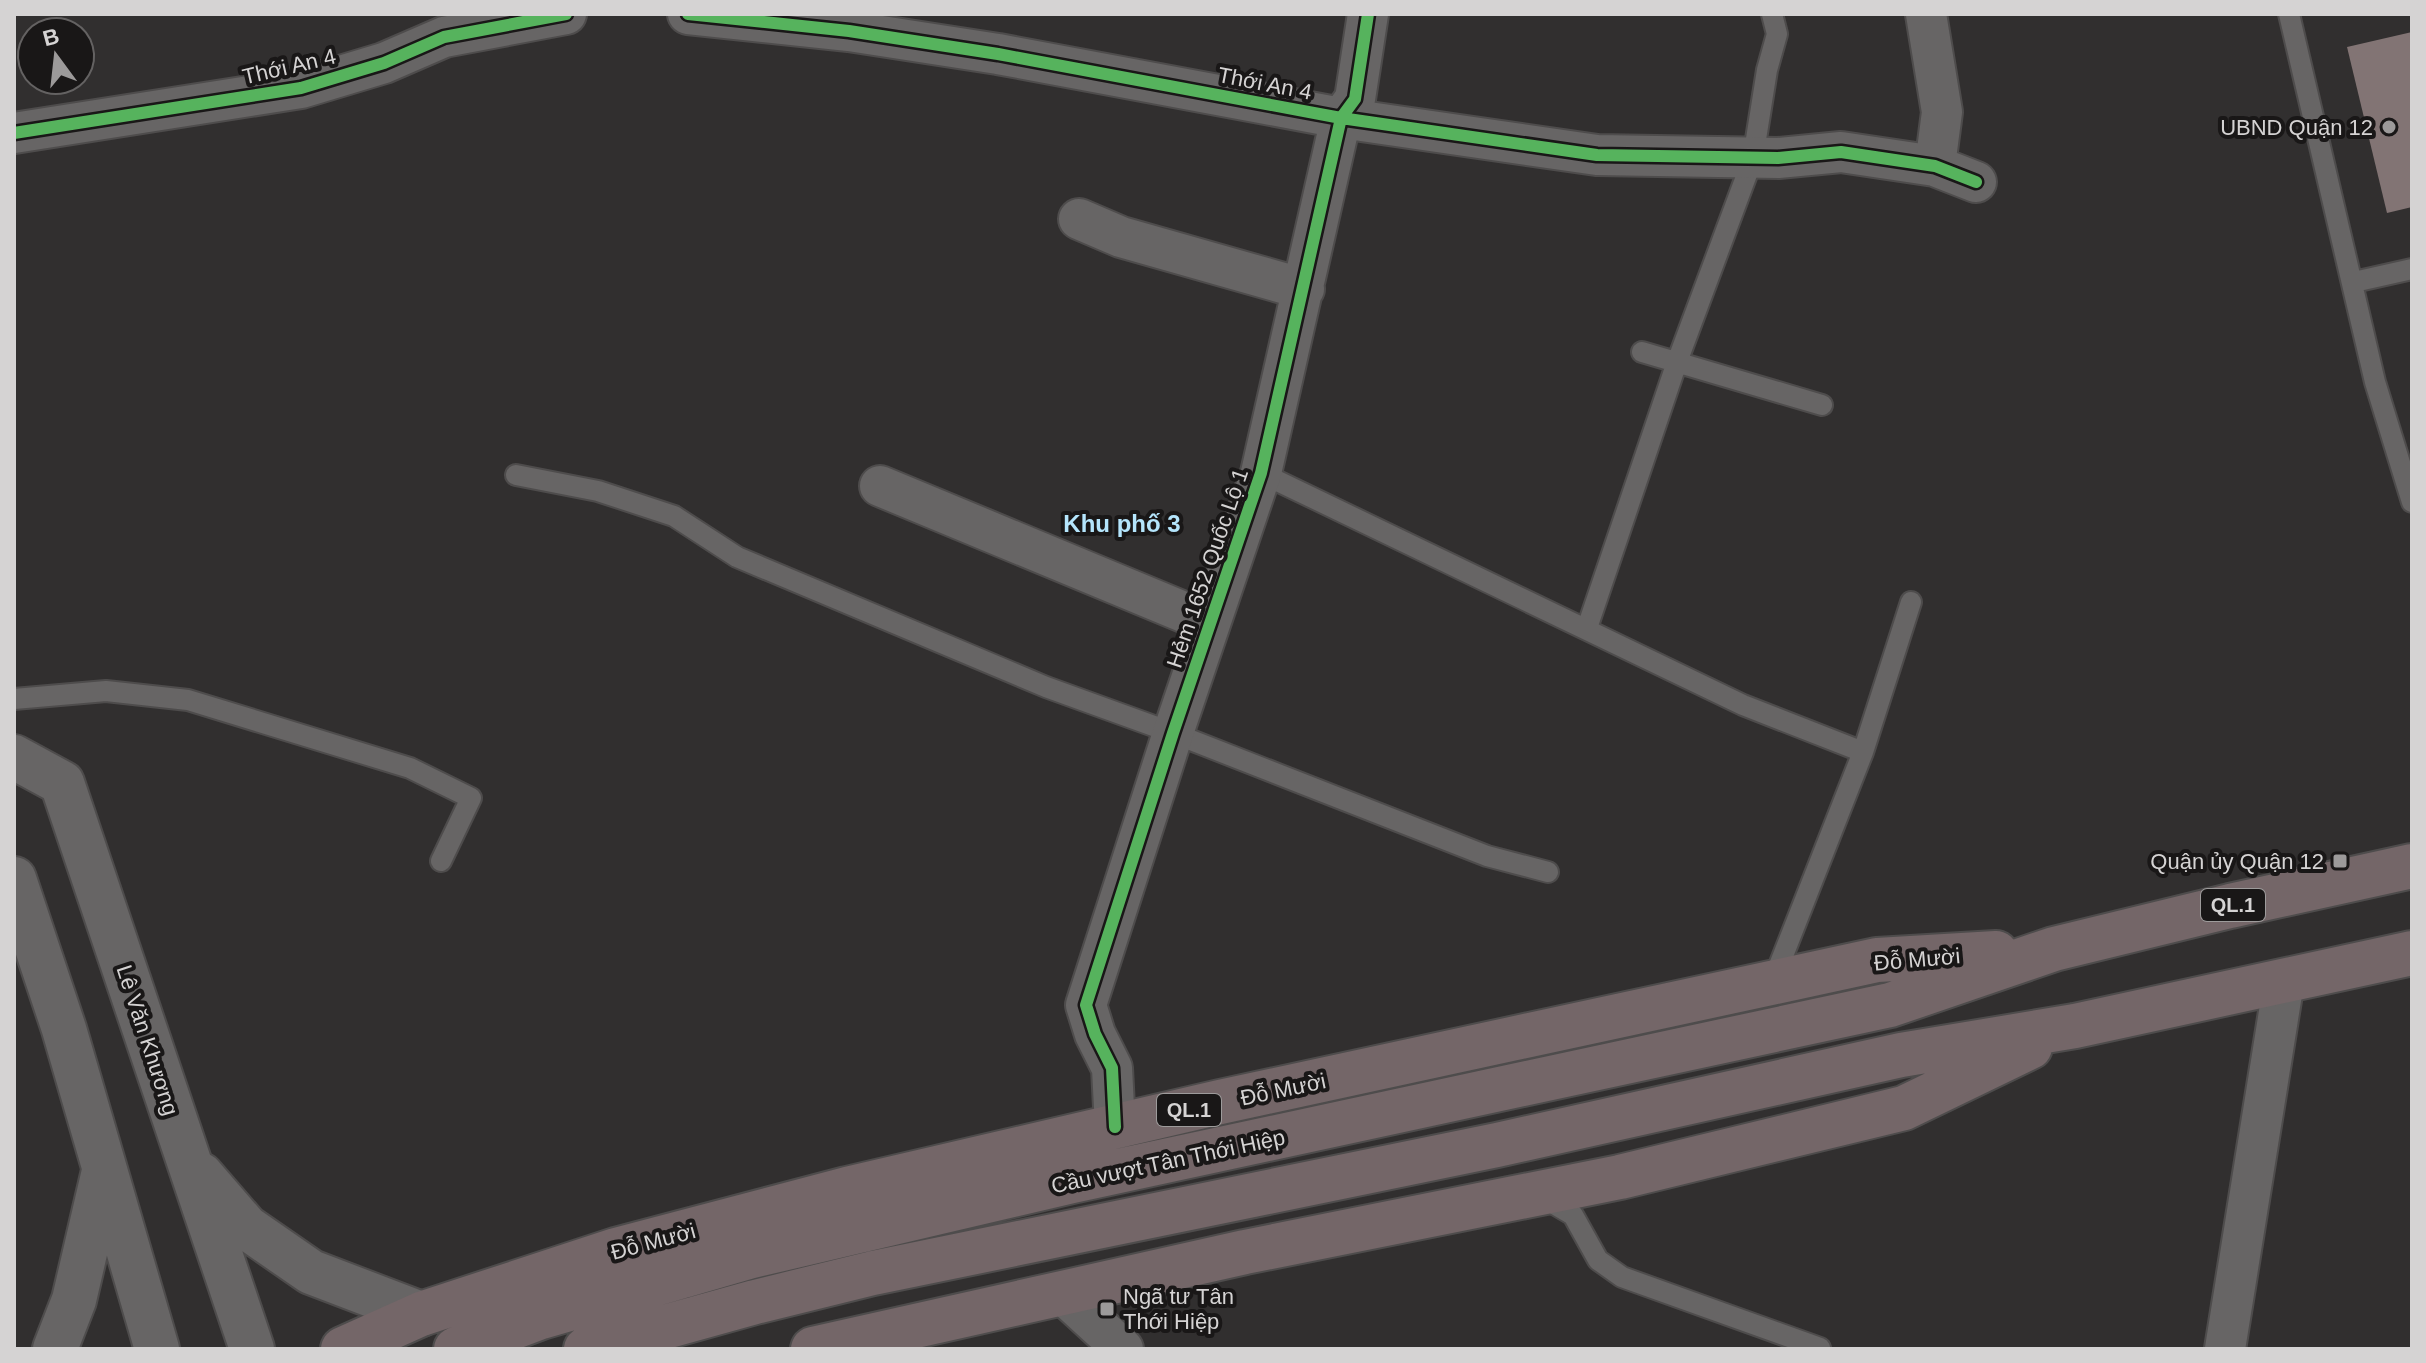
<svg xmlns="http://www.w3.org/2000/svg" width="2426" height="1363" viewBox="0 0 2426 1363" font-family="Helvetica,sans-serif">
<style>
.building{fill:#827474}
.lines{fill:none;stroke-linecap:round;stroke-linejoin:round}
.lane-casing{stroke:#4e4c4c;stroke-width:24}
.street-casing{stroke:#4e4c4c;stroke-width:44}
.secondary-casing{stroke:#4e4c4c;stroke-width:48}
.highway-casing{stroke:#4e4c4c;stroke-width:48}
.lane{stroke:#676565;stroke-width:20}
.street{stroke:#676565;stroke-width:40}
.secondary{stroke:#676565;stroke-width:44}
.highway{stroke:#746668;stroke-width:44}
.cycleway-casing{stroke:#191717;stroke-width:17}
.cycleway{stroke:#56b35d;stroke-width:12}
.poi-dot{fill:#9c9a9a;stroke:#191717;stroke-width:3}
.labels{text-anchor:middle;stroke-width:8;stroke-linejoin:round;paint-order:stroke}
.shield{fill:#191717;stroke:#9d9b9b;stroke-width:2}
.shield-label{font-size:20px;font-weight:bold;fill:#d5d3d3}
.street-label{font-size:22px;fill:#d5d3d3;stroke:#191717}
.poi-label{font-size:22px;fill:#d5d3d3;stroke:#191717;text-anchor:end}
.neighbourhood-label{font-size:24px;font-weight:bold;fill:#b4e5fc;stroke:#191717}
</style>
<rect width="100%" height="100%" fill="#312f2f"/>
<path class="building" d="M2412,32V207L2387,213L2347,47Z"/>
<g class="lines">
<defs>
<path id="lane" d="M2289,14L2375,382L2412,502
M2354,282L2412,269
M1642,352L1822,405
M1261,473L1743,705L1863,752
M516,475L598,491L674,516L737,557L1046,687L1173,733L1487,856L1548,872
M1587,628L1677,362L1753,158L1767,70L1777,34L1772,14
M14,699L106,691L188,700L410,768L471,798L441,861
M1773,981L1863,752L1911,602
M1544,1198L1573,1215L1598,1260L1622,1277L1820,1348"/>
<path id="street" d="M688,14L849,31L998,54L1341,118L1597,155L1778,158L1841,152L1935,166L1976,182
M1926,14L1942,112L1935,166
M14,133L301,88L384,63L444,37L566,14
M1079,219L1121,237L1304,289
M880,486L1210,623
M1115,1127L1112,1068L1095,1034L1086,1005L1173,733L1261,473L1341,118L1355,99L1368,14
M1062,1293L1123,1349
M2225,1349L2284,981"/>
<path id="secondary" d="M14,757L62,783L252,1349
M14,879L64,1029L157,1349
M201,1175L246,1227L311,1272L421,1314
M55,1349L74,1300L104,1171"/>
<path id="highway" d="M343,1349L421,1314L616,1250L847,1189L1220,1102L1877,960L1996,953
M456,1349L541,1317L748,1257L1072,1181L1890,1005L2054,949L2230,906L2412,866
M586,1349L755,1302L873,1273L1497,1145L1901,1055L2075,1026L2412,953
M813,1349L1245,1252L1620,1177L1904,1108L2030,1047"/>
</defs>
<use href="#lane" class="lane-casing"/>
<use href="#street" class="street-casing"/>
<use href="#secondary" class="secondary-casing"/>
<use href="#highway" class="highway-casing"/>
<use href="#lane" class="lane"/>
<use href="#street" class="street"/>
<use href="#secondary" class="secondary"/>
<use href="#highway" class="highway"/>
<defs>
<path id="cycleway" d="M688,14L849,31L998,54L1341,118L1597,155L1778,158L1841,152L1935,166L1976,182
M14,133L301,88L384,63L444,37L566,14
M1115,1127L1112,1068L1095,1034L1086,1005L1173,733L1261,473L1341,118L1355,99L1368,14"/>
</defs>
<use href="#cycleway" class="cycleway-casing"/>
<use href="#cycleway" class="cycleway"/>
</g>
<g class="poi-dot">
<circle cx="2389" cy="127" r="8"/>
<rect x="2332" y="853" width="16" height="16" rx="4"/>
<rect x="1099" y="1301" width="16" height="16" rx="4"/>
</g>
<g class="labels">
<g class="shield">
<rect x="2201" y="889" width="64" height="32" rx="6"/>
<rect x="1157" y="1094" width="64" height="32" rx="6"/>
</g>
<g class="shield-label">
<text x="2233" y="912">QL.1</text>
<text x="1189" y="1117">QL.1</text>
</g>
<g class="street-label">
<text transform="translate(289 66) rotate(-13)" y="8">Thới An 4</text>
<text transform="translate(1265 83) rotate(11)" y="8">Thới An 4</text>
<text transform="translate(1207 568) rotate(-71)" y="8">Hẻm 1652 Quốc Lộ 1</text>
<text transform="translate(1917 959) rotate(-5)" y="8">Đỗ Mười</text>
<text transform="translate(148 1040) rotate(72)" y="8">Lê Văn Khương</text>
<text transform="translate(1283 1089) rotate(-12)" y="8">Đỗ Mười</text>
<text transform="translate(1168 1161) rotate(-12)" y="8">Cầu vượt Tân Thới Hiệp</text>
<text transform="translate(653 1241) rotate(-15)" y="8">Đỗ Mười</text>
</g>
<g class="poi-label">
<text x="2373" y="135">UBND Quận 12</text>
<text x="2324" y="869">Quận ủy Quận 12</text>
<text x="1123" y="1304" text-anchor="start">Ngã tư Tân<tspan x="1123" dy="25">Thới Hiệp</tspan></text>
</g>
<g class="neighbourhood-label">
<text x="1122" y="532">Khu phố 3</text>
</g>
</g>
<rect width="2426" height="1363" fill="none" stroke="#d5d3d3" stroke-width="32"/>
<g transform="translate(56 56) rotate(345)"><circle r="38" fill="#191717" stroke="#646262" stroke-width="2"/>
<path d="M0-6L14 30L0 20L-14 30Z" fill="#9c9a9a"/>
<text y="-12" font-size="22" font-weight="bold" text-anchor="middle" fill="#d5d3d3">B</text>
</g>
</svg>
